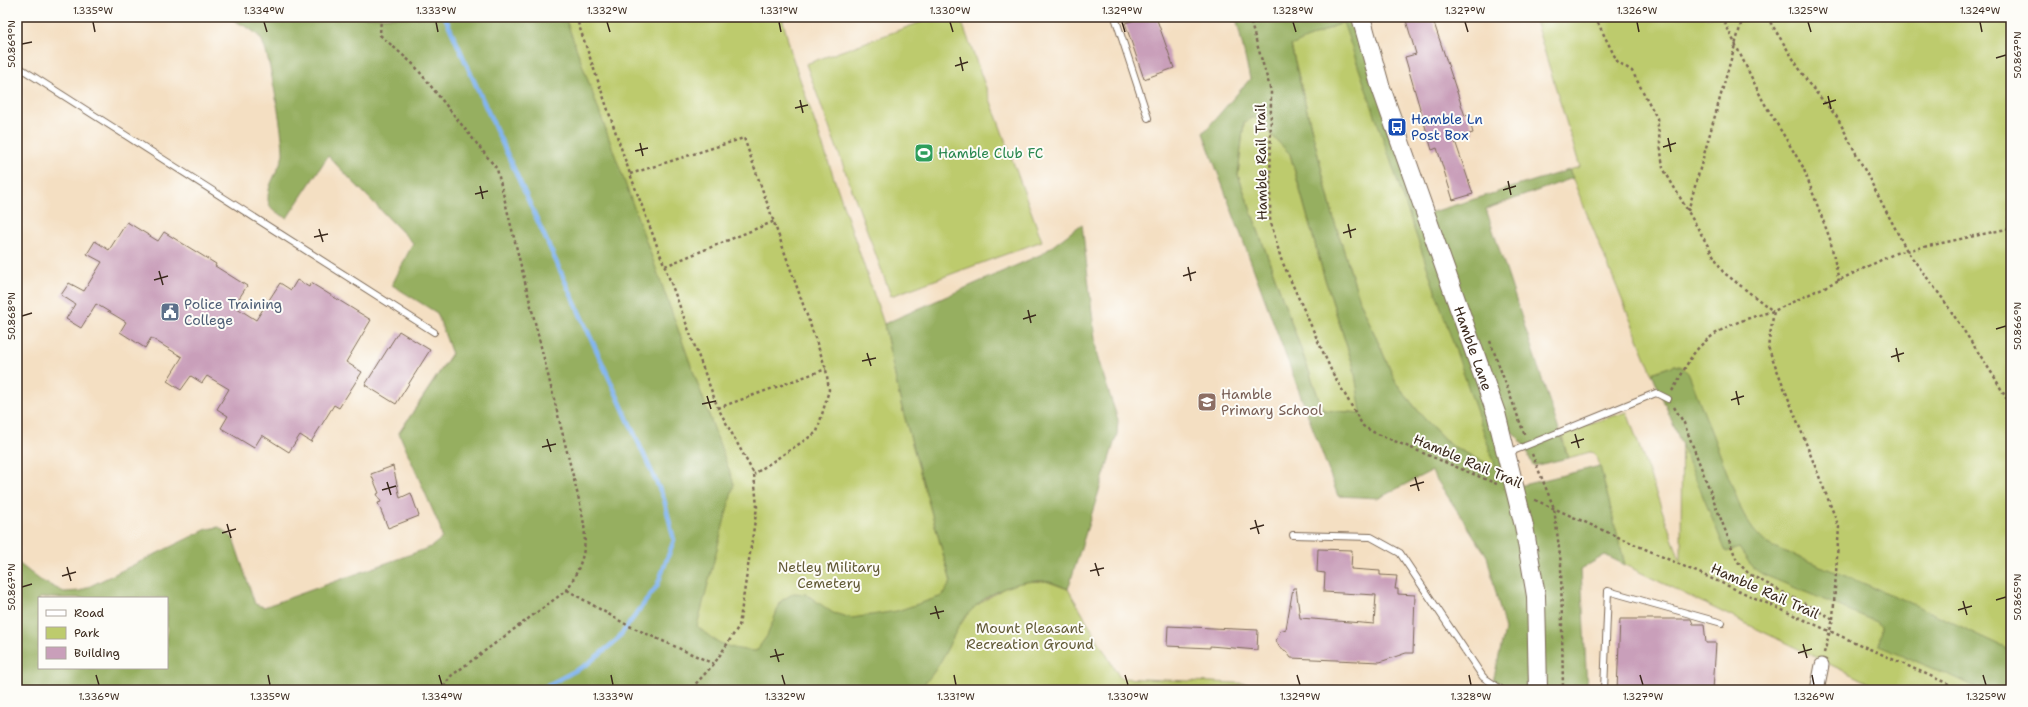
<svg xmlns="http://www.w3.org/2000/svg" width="2028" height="707" viewBox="0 0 2028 707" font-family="'Shantell Sans',sans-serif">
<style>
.green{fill:#bdcb6d;stroke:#7c7a46}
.forest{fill:#96af60;stroke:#686c3f;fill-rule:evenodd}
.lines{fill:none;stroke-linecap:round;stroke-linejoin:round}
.stream{stroke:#83b6f0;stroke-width:4.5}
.building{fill:#c99fba}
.lane-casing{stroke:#7c6957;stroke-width:8}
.street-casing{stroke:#7c6957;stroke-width:15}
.secondary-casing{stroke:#7c6957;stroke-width:20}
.path{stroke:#7c6957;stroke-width:2.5;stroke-dasharray:3 3;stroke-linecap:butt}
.lane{stroke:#fff;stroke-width:6}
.street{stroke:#fff;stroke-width:13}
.secondary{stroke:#fff;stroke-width:18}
.ticks{fill:none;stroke:#3b2a1e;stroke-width:1.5}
.labels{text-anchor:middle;stroke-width:4;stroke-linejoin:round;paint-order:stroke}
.transit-label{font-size:14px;fill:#164399;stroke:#fdfcf7;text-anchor:start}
.leisure-label{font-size:14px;fill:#27864d;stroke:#fdfcf7;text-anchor:start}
.street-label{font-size:14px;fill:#3b2a1e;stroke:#fdfcf7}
.service-label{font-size:14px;fill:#4e5e75;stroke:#fdfcf7;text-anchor:start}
.education-label{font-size:14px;fill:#785e54;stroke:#fdfcf7;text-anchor:start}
.park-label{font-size:14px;fill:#625a36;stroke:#fdfcf7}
.neatline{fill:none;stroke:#3b2a1e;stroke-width:1.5}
.ticks-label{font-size:10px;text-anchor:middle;fill:#3b2a1e}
</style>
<rect width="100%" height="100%" fill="#fdfcf7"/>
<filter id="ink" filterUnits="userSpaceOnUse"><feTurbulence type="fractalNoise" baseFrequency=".025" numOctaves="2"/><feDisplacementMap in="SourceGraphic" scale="8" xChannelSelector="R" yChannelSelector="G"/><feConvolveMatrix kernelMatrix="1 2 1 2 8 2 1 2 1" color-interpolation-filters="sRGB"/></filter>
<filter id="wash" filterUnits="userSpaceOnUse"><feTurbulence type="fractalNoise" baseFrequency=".012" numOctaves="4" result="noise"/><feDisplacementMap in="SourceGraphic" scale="16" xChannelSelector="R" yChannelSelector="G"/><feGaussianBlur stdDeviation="0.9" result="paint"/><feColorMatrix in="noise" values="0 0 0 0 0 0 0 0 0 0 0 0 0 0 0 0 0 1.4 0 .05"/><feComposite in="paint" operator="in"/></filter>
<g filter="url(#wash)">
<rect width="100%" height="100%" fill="#f4dfc2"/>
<path class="green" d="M292,17H782L792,56L884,324L901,404L951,582L960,625L971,609L1004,588L1020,582L1046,581L1068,589L1120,678L1374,689V690H17V582L39,598V668H167L460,539L399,433L452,353L413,243L310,137Z
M935,17H960L1042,241L891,296L806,64Z
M1534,17H2011V690H1883L1625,565L1598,460L1594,453L1590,452L1568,458L1561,432L1627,412L1681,563L1682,367L1675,365L1652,373L1569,170L1580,167Z
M1344,22L1497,469L1450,445L1422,416L1396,383L1360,301L1334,220L1291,45Z
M1255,117L1290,154L1324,276L1354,368L1362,413L1323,410L1238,175L1244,122Z"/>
<path class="forest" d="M228,17H565L734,484L697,626C718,645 729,649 756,651L767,636L781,601L794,593L806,594L833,613L852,618L897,611L942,596L951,582L901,404L884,324L1042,254L1082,224L1097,356L1118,420L1117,434L1068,589C1061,586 1052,582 1045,581C1011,579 976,598 959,626C946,649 938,674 917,690H17V562L40,580L64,592L80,591L207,529L219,527L233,538L255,604L264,607L431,547L442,538L440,527L399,433L452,354L437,313L392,285L413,243L328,156L287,218C280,214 269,210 268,200C267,182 281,169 283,154C284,138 269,50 261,39C254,29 238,23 228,17ZM39,598H167V668H39Z
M1236,17H1349L1380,85L1426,214L1569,170L1573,178L1486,209L1568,458L1533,466C1527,452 1521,435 1506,428L1515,487L1600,466L1625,565L1605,555L1581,569L1587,690H1491L1505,630L1487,556L1431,471L1379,498L1338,496L1203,133L1250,79ZM1343,22L1496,468L1450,445L1422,416L1396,383L1360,301L1334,220L1291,46ZM1254,117L1290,154L1324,276L1354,368L1361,413L1323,410L1238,175L1244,122Z
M1675,365L1682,367L1689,374L1741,509C1749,525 1756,536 1771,546L1902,599L2011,650V690H1981L1949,675L1879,646L1881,627L1877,622L1762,574L1752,567L1739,548L1726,552L1652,373Z"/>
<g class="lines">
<path class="stream" d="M445,17L664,499L674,540L657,586L617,640L586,665L539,690"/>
</g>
<g id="blocks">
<path class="building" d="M1144,17H1156L1174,68L1144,79L1125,23Z
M1405,17H1432L1465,116L1468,115L1473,133L1454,138L1473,194L1453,200L1437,148L1432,150L1405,57L1416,54Z
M127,222L158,241L164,232L216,264L215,266L247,286L234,306L256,320L280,283L291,290L297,280L309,287L311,283L371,320L346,362L362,372L339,408L334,405L311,442L300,435L289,452L262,435L254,448L221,428L228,416L217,409L229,389L207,376L202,383L191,376L181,390L167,381L182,357L151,338L145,348L120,332L126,322L96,304L81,328L66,319L75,304L61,295L69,283L84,291L102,262L87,254L95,241L109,250Z
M399,331L430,350L396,404L365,385Z
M393,466L400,498L411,493L419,516L388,528L378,503L381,502L377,494L379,493L371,474Z
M1318,549L1352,550L1351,569L1380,571V575L1397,576L1395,589H1398V594L1415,595L1413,653H1406L1380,662L1291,658L1286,651L1280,648L1276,641L1280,631L1286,629L1293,588H1296L1300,618L1374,624L1376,595L1324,592L1325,573L1317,572Z
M1620,619H1691L1693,624H1704L1706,643H1716L1713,690H1617Z
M1168,626L1258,630L1257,650L1210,646V648L1167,646Z"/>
</g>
</g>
<g filter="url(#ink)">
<use href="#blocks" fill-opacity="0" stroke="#7c6957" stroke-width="1"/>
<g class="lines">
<defs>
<path id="lane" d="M1115,17L1148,118
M17,66L434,332
M1508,453L1656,393L1668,399
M1293,535L1371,537L1400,553L1483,677L1502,690
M1604,690L1608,591L1722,623"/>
<path id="street" d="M1817,690L1822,665"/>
<g id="secondary">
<path id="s1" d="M1361,17L1380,85L1496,413L1524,526L1536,596L1538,690"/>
</g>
</defs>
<use href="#lane" class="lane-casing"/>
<use href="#street" class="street-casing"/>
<use href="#secondary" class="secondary-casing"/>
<path class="path" d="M381,17L380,35L414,65L497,169L578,496C588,536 589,554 567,590L451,676L445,685V690
M576,17L630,174L718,408L754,474L757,507L739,626L714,664L690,690
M1249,17L1271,91L1270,219L1281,259L1332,372L1363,426L1373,432L1497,484
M1595,17L1617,61L1632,71L1657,118L1663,168L1723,272L1773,311
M1722,17L1763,101L1803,167L1830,239L1839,281
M1767,17L1809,84L1837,117L1907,251L1943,299L1995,378L2011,407
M630,174L744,138L826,369L829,390L817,432L754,474
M1688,211L1743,17
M665,266L775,221
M1490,341L1525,436
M1672,391C1679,380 1685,367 1692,356C1711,329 1743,319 1774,311
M1674,407L1684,423L1737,561L1749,574L1833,619L1824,653
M718,408L826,369
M1532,454L1554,508L1561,564L1563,690
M1535,500L1962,690
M567,590L627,625L714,664
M1833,619L1839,527L1768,347L1774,311L1896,253L2011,228"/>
<use href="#lane" class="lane"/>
<use href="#street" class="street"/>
<use href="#secondary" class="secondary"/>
</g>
</g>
<path class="ticks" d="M93,22L95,32M264,22L267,32M436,22L438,32M607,22L610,32M779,22L781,32M950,22L953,32M1122,22L1125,32M1293,22L1296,32M1465,22L1468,32M1637,22L1639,32M1808,22L1811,32M1980,22L1982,32M22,44L32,42M960,57L963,71M1996,58L2006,55M955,66L968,62M1828,96L1831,109M800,100L803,113M1823,104L1836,100M795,108L808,105M1668,138L1671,152M640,143L643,156M1663,147L1676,143M635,151L648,148M1508,181L1511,195M480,186L483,199M1503,190L1516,186M475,194L488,191M1348,224L1351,238M319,229L323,242M1343,233L1356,229M314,237L328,234M1188,267L1191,281M159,271L163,285M1183,276L1196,272M154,280L168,276M1028,310L1031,323M22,316L32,313M1023,319L1036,315M1996,329L2006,326M1896,348L1899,362M867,353L871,366M1891,357L1904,353M862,361L876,358M1736,391L1739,405M707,396L711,409M1731,400L1744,396M702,404L716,401M1575,434L1579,448M547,439L551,452M1571,443L1584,439M542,447L556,444M1415,477L1419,491M387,482L391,495M1410,486L1424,482M382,490L396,486M1255,520L1259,534M227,524L231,538M1250,529L1264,525M222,533L236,529M1095,563L1099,576M67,567L71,581M1090,571L1104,568M62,576L76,572M22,587L32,584M1996,600L2006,597M1963,601L1967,615M935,606L939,619M1958,610L1972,606M930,614L944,611M1803,644L1807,658M775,649L779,662M1798,653L1812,649M770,657L784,654M96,675L99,685M268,675L270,685M439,675L442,685M611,675L613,685M782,675L785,685M954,675L956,685M1125,675L1128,685M1297,675L1300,685M1469,675L1471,685M1640,675L1643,685M1812,675L1814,685M1983,675L1986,685"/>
<defs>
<symbol id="bus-square" viewBox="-11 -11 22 22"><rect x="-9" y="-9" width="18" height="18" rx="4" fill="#1a4fb4" stroke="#fdfcf7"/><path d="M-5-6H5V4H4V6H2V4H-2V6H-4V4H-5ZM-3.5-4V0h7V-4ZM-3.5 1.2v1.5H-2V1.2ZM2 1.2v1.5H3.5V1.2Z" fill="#fff"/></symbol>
<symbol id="stadium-square" viewBox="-11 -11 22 22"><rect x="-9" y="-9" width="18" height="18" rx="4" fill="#2e9e5b" stroke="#fdfcf7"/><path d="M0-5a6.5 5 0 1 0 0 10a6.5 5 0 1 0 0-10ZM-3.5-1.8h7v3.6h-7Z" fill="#fff"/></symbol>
<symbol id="civic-square" viewBox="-11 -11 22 22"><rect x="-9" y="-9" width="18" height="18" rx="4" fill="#5c6f8a" stroke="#fdfcf7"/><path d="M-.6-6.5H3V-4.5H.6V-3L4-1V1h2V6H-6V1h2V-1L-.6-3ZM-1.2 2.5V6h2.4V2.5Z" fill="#fff"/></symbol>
<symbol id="school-square" viewBox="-11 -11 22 22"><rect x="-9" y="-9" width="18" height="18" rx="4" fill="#8d6e63" stroke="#fdfcf7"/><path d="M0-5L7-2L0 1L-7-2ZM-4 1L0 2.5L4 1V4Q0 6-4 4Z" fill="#fff"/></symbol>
</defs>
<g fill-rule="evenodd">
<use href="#bus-square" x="1386" y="116" width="22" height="22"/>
<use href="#stadium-square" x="913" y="142" width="22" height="22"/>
<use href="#civic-square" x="159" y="301" width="22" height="22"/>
<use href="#school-square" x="1196" y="391" width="22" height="22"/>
</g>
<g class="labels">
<g class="transit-label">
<text x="1411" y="124">Hamble Ln<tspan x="1411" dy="16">Post Box</tspan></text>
</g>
<g class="leisure-label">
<text x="938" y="158">Hamble Club FC</text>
</g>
<g class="street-label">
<text transform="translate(1261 162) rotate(-91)" y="5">Hamble Rail Trail</text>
<text dy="5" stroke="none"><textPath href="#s1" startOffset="350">Hamble Lane</textPath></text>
<text transform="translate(1468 461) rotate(23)" y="5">Hamble Rail Trail</text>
<text transform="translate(1765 591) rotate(24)" y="5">Hamble Rail Trail</text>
</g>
<g class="service-label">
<text x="184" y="309">Police Training<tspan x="184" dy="16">College</tspan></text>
</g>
<g class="education-label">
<text x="1221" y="399">Hamble<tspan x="1221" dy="16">Primary School</tspan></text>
</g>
<g class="park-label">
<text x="829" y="572">Netley Military<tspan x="829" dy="16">Cemetery</tspan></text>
<text x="1030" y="633">Mount Pleasant<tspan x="1030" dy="16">Recreation Ground</tspan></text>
</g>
</g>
<rect width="2028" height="707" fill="none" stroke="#fdfcf7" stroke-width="44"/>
<rect x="38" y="597" width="130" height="72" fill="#fdfcf7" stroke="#afa8a0"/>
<rect x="46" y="610" width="20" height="6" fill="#ffffff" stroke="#afa8a0"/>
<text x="74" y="617" font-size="12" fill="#3b2a1e">Road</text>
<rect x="46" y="627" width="20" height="12" fill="#bdcb6d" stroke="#afa8a0"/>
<text x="74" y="637" font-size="12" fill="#3b2a1e">Park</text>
<rect x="46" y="647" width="20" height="12" fill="#c99fba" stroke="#afa8a0"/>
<text x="74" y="657" font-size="12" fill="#3b2a1e">Building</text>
<rect x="22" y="22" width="1984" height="663" class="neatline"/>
<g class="ticks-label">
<text x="93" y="14">1.335°W</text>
<text x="264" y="14">1.334°W</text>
<text x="436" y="14">1.333°W</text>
<text x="607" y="14">1.332°W</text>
<text x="779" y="14">1.331°W</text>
<text x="950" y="14">1.330°W</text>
<text x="1122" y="14">1.329°W</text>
<text x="1293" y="14">1.328°W</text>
<text x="1465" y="14">1.327°W</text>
<text x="1637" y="14">1.326°W</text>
<text x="1808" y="14">1.325°W</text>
<text x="1980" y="14">1.324°W</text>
<text transform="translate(11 44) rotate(-90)" y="4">50.869°N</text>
<text transform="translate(2017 55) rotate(-90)" y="4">50.867°N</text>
<text transform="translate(11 316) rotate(-90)" y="4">50.868°N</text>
<text transform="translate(2017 326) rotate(-90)" y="4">50.866°N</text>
<text transform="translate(11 587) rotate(-90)" y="4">50.867°N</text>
<text transform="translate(2017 597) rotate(-90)" y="4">50.865°N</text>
<text x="99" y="700">1.336°W</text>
<text x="270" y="700">1.335°W</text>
<text x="442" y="700">1.334°W</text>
<text x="613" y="700">1.333°W</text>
<text x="785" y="700">1.332°W</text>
<text x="956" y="700">1.331°W</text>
<text x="1128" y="700">1.330°W</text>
<text x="1300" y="700">1.329°W</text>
<text x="1471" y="700">1.328°W</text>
<text x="1643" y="700">1.327°W</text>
<text x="1814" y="700">1.326°W</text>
<text x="1986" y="700">1.325°W</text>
</g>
</svg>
